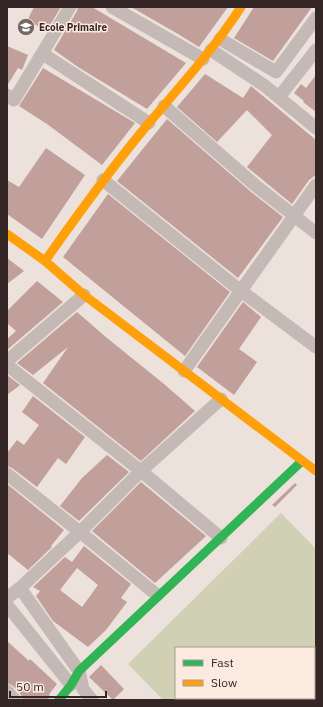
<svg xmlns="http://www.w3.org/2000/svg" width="323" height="707" viewBox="0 0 323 707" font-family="'IBM Plex Sans',sans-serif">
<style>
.park{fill:#d0d0b4}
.building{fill:#c1a09b;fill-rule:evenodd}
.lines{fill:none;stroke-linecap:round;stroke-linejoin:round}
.street{stroke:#c4b9b5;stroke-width:13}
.fast{stroke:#30b455;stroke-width:9}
.slow{stroke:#ff9f0a;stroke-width:9}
.labels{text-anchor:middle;stroke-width:3;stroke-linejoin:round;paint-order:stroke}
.poi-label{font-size:10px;font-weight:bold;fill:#342624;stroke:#faeae0;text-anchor:start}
</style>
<rect width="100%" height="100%" fill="#ece1db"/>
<path class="park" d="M281,513L316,549V659L314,660V648H176V698H276L274,700H163L128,664Z"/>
<path class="building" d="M34,7H61L47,30L27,21Z
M78,7H92L186,63L147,109L78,67L54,50L77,11Z
M131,7H228L199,47L178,34Z
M254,7H312L273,61L234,38Z
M7,46L28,55L22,70L18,68L7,86Z
M43,68L135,123L102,165L47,124L19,106Z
M205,74L243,98L251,86L316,140V175L309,180L292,204L247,167L272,135L247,110L217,142L177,107Z
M316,75V112L303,102L304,101L294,93L301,84L306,88Z
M167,119L250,191L283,217L238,278L117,181Z
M46,148L85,175L42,239L7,214V180L19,187Z
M108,194L230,292L185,356L63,257Z
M7,258L24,271L7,284Z
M37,281L63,302L7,350V339L16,331L7,323V311Z
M243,302L261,317L239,349L257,362L234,395L197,367Z
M77,312L107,338L164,384L195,411L141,461L43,383L68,347L33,375L17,363Z
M7,375L20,385L7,395Z
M33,396L85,437L66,464L58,458L37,487L12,468L7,466V453L17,440L24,445L39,425L22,412Z
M107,455L129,472L79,521L60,506L82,478Z
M141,482L206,536L155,583L92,531Z
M295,483L297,485L275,507L272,505Z
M7,484L64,530L51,546L52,547L28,570L7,553Z
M84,546L131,584L121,598L127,602L106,630L88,647L53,621L36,596L40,591L33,587L65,557L72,562ZM77,568L98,585L82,607L60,590Z
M7,641L29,661L30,659L57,684L50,693L48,700H23L21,695L13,686L7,683Z
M101,665L124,689L113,700L89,677Z"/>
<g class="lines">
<path class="street" d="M112,7L203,59
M220,39L276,72L316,18
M211,50L265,86L316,128
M43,54L149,123
M7,95L14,100L70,7
M279,97L316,50
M164,106L255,185L316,233
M103,180L241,291L316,347
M7,361L84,295
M7,365L141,471L221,538
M184,371L316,185
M7,474L80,532L157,595
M20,588L79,671L83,689L92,700
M7,598L20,588L80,532L141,471L221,399
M7,605L71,685
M7,691L15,700"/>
<path class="fast" d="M59,700L71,685L79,671L302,461"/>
<path class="slow" d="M7,234L45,261L84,295L316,471
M45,261C78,214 112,167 149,123C181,85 214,49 241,7"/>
</g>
<defs>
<symbol id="school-disc" viewBox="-11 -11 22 22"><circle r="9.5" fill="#746764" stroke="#faeae0"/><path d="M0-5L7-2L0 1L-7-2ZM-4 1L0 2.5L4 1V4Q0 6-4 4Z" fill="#fff"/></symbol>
</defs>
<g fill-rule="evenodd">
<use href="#school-disc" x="16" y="17" width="20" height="20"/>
</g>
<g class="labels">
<g class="poi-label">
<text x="39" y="31">Ecole Primaire</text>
</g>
</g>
<rect width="323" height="707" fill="none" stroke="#342624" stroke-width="16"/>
<rect x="175" y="647" width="140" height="52" fill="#faeae0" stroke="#ab9c95"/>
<rect x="183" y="660" width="20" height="6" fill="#30b455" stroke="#ab9c95"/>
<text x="211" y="667" font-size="12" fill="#342624">Fast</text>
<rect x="183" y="680" width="20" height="6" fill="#ff9f0a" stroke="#ab9c95"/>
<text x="211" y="687" font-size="12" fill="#342624">Slow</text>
<path d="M10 691v6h96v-6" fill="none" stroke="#342624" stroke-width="2"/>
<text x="16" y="691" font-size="12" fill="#342624" stroke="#faeae0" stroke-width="3" paint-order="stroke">50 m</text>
</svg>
